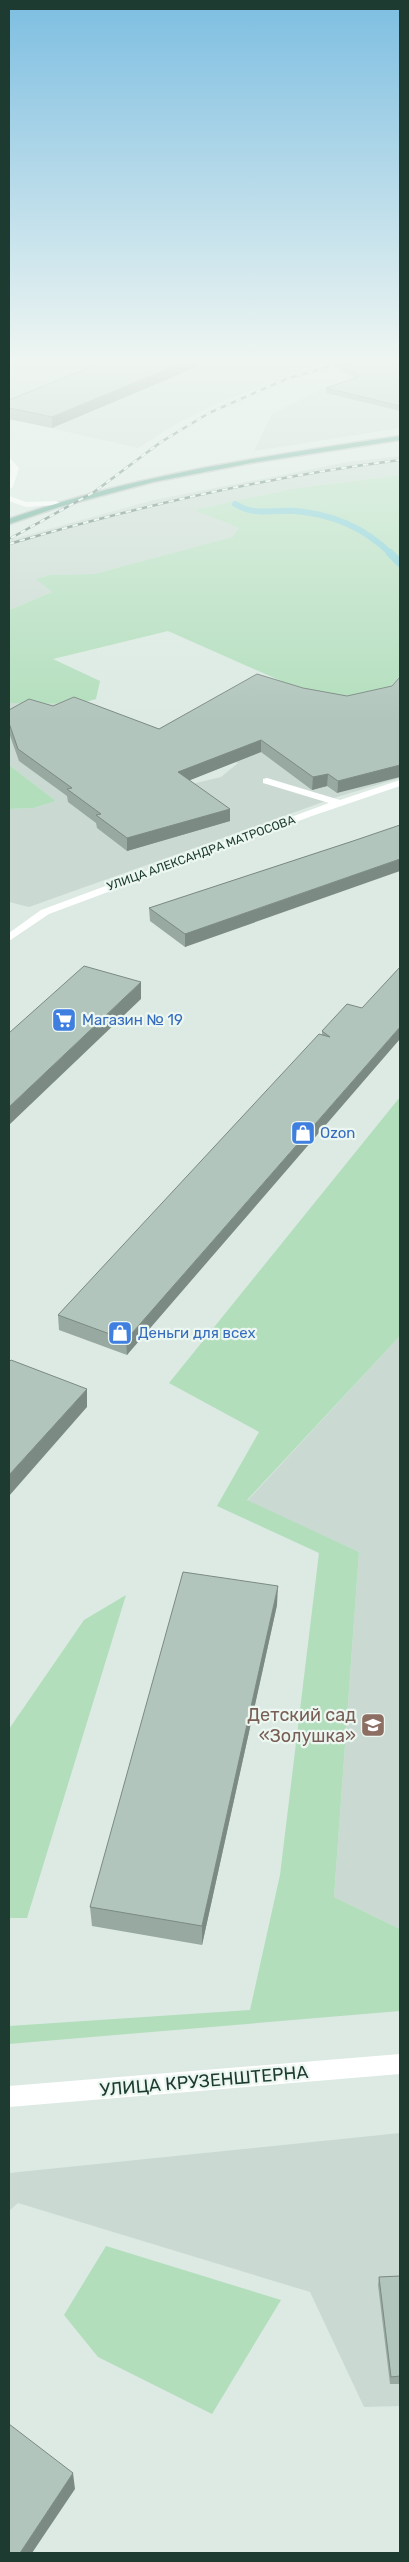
<svg xmlns="http://www.w3.org/2000/svg" width="409" height="2562" viewBox="0 0 409 2562" font-family="Rubik,sans-serif">
<style>
.built{fill:#cadad2}
.green{fill:#b2debc}
.lines{fill:none;stroke-linecap:round;stroke-linejoin:round}
.stream-far1{stroke:#7dcdd6;stroke-width:6}
.stream{stroke:#7dcdd6;stroke-width:8}
.major-casing{stroke:#bbc4c1;stroke-width:3}
.minor{fill:#fff;fill-rule:evenodd}
.major{fill:#5ca58e;fill-rule:evenodd}
.rail-casing{stroke:#56776d;stroke-width:2.5}
.rail{stroke:#ecf7f1;stroke-width:2;stroke-dasharray:5.5;stroke-linecap:butt}
.wall{fill:#98a9a2}
.shaded-wall{fill:#7c8a84}
.building{fill:#b1c5bc;stroke:#7c8a84}
.labels{text-anchor:middle;stroke-width:4.5;stroke-linejoin:round;paint-order:stroke}
.far-street-label{font-size:12px;fill:#1d3b31;stroke:#ecf7f1}
.shop-label{font-size:15px;fill:#366cbe;stroke:#ecf7f1;text-anchor:start}
.near-education-label{font-size:18px;fill:#785e54;stroke:#ecf7f1;text-anchor:end}
.near-street-label{font-size:18px;fill:#1d3b31;stroke:#ecf7f1}
</style>
<rect width="100%" height="100%" fill="#dceae3"/>
<path class="built" d="M9,364H318L216,404L176,424L138,448L15,420L9,422Z
M389,365L400,368V428L254,451L272,414L318,391Z
M400,456V475L291,489L195,510L239,528L234,537L94,574L50,575L37,579L52,592L9,610V540L154,500L348,462Z
M400,689V778L337,797L29,907L9,902V809L34,808L56,801L9,765V703L79,704L137,797L221,777L238,763L213,754Z
M400,1336V1929L334,1897L359,1552L247,1501Z
M400,2133V2406L364,2407L310,2292L18,2203L9,2211V2173Z"/>
<path class="green" d="M400,475V689L355,701L308,693L168,631L53,659L100,681L96,699L79,704L9,703V610L52,592L36,579L50,575L94,574L233,537L239,528L194,510L291,489Z
M9,765L56,801L34,808L9,809Z
M400,1097V1336L247,1500L359,1552L334,1897L400,1929V2011L9,2044V2026L250,2010L280,1875L319,1553L217,1506L259,1432L169,1383Z
M126,1595L27,1918H9V1729L84,1620Z
M106,2246L281,2300L212,2414L98,2357L64,2315Z"/>
<g class="lines">
<path class="stream-far1" d="M235,504C258,517 270,509 295,511C333,514 364,527 391,554"/>
<path class="stream" d="M390,553L400,563"/>
<defs>
<path id="major" d="M400,436V440L251,463L153,482L59,507L9,524V519C136,474 267,456 400,436Z"/>
</defs>
<use href="#major" class="major-casing"/>
<path class="minor" d="M9,457L19,468L13,487L9,489L11,468Z
M9,496L26,502L56,501L60,503L56,505L26,507L9,501Z
M267,778L340,800L400,780V786L312,816L49,914L9,941V933L41,910L329,803L263,783V779Z
M400,2054V2074L9,2107V2086Z"/>
<use href="#major" class="major"/>
<defs>
<path id="rail" d="M11,538L94,492L161,442L209,413L286,379L338,364
M9,544C138,506 267,477 400,460"/>
</defs>
<use href="#rail" class="rail-casing"/>
<use href="#rail" class="rail"/>
</g>
<path class="wall" d="M329,364H400V411L326,393V388L355,378Z
M67,377L52,428L9,419V400Z
M303,688L347,696L337,793L327,786L312,790L261,752L189,780L230,821L127,851L97,828L96,823L68,802L67,796L19,761L9,733V710L53,706L159,729Z
M353,841L185,947L150,921L149,908Z
M362,1008L127,1355L59,1330L58,1315L322,1035V1031Z
M277,1605L202,1945L92,1926L90,1907Z
M400,2276V2384H390L378,2285L379,2277Z"/>
<path class="shaded-wall" d="M179,364H204L52,428V417Z
M261,740V752L178,785V772Z
M400,765V777L337,793L338,781Z
M328,774L327,786L312,790L313,777Z
M230,809V821L127,851V838Z
M400,859V871L185,947V934Z
M141,982V999L9,1125V1107Z
M400,1027V1039L127,1355L126,1340Z
M87,1389V1407L9,1496V1475Z
M278,1586L277,1605L202,1945V1926Z
M73,2473L75,2489L32,2553H20Z"/>
<path class="building" d="M99,364H179L52,417L9,408V400Z
M338,364H400V406L326,388L361,376Z
M257,674L303,688L347,696L392,686L400,677V765L338,781L328,774L313,777L261,740L178,772L230,809L127,838L96,815L101,814L67,789L72,788L18,749L9,723V710L29,699L53,706L74,697L159,729Z
M400,825V859L185,934L149,908L353,841Z
M84,966L141,982L9,1107V1033Z
M400,967V1027L126,1340L58,1315L319,1034L330,1037L322,1031L347,1004L362,1008Z
M11,1360L87,1389L9,1475V1362Z
M183,1572L278,1586L202,1926L90,1907Z
M400,2276V2376L391,2377L379,2277Z
M9,2424L73,2473L20,2553H9Z"/>
<linearGradient id="sky" x2="0" y2="1"><stop stop-color="#7dbee1"/><stop offset="0.5" stop-color="#eff6f2"/><stop offset="1" stop-color="#eff6f2" stop-opacity="0"/></linearGradient>
<rect width="409" height="722" fill="url(#sky)"/>
<defs>
<symbol id="supermarket-square" viewBox="-11 -11 22 22"><rect x="-9" y="-9" width="18" height="18" rx="4" fill="#3f7fe0" stroke="#ecf7f1"/><path d="M-6-5.5h2.5l.6 2H6L4.5 2H-2.5L-4.4-4H-6ZM-1.5 3.2a1.3 1.3 0 1 0 .1 0ZM3 3.2a1.3 1.3 0 1 0 .1 0Z" fill="#fff"/></symbol>
<symbol id="shop-square" viewBox="-11 -11 22 22"><rect x="-9" y="-9" width="18" height="18" rx="4" fill="#3f7fe0" stroke="#ecf7f1"/><path d="M-5-2.5h2.3a2.7 3.5 0 0 1 5.4 0H5L5.5 6h-11ZM-1.5-2.5h3a1.5 2.3 0 0 0-3 0Z" fill="#fff"/></symbol>
<symbol id="school-square" viewBox="-11 -11 22 22"><rect x="-9" y="-9" width="18" height="18" rx="4" fill="#8d6e63" stroke="#ecf7f1"/><path d="M0-5L7-2L0 1L-7-2ZM-4 1L0 2.5L4 1V4Q0 6-4 4Z" fill="#fff"/></symbol>
</defs>
<g fill-rule="evenodd">
<use href="#supermarket-square" x="50" y="1006" width="28" height="28"/>
<use href="#shop-square" x="289" y="1119" width="28" height="28"/>
<use href="#shop-square" x="106" y="1319" width="28" height="28"/>
<use href="#school-square" x="359" y="1711" width="28" height="28"/>
</g>
<g class="labels">
<g class="far-street-label">
<text transform="translate(201 853) rotate(-20)" y="4">УЛИЦА АЛЕКСАНДРА МАТРОСОВА</text>
</g>
<g class="shop-label">
<text x="82" y="1025">Магазин № 19</text>
<text x="320" y="1138">Ozon</text>
<text x="138" y="1338">Деньги для всех</text>
</g>
<g class="near-education-label">
<text x="356" y="1721">Детский сад<tspan x="356" dy="21">«Золушка»</tspan></text>
</g>
<g class="near-street-label">
<text transform="translate(204 2081) rotate(-5)" y="6">УЛИЦА КРУЗЕНШТЕРНА</text>
</g>
</g>
<rect width="409" height="2562" fill="none" stroke="#1d3b31" stroke-width="20"/>
</svg>
